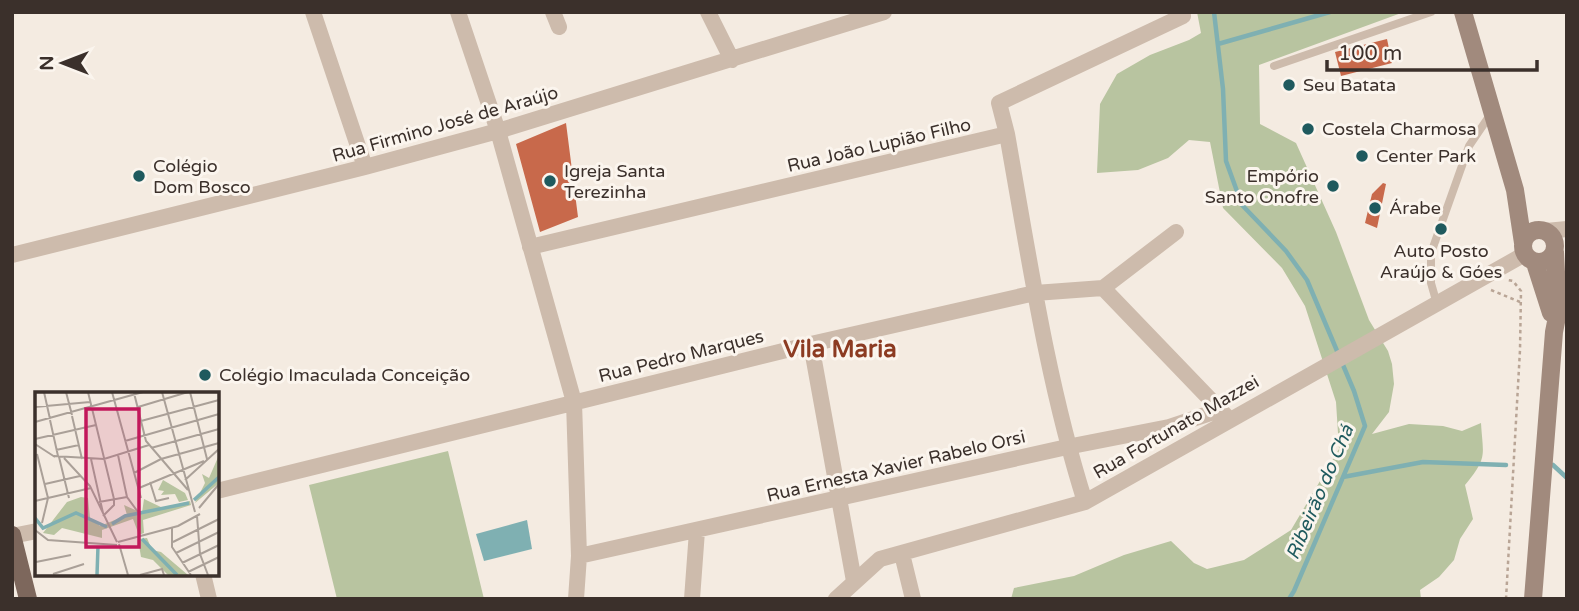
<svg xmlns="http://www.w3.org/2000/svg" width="1579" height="611" viewBox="0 0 1579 611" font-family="'Varela Round',sans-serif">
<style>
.green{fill:#b8c4a0}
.water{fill:#7fb0b2}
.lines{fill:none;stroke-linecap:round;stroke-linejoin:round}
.stream{stroke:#7fb0b2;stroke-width:4.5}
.building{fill:#c8694b}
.path{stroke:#b9a596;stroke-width:2.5;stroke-dasharray:3.5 3.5;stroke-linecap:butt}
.service{stroke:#cdbbac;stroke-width:8}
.minor{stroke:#cdbbac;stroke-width:16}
.secondary{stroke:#a18a7d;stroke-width:18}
.primary{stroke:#7d675c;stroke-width:18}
.poi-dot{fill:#1f5a5e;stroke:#fbf5ee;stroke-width:2.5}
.labels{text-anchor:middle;stroke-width:6;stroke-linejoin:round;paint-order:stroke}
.poi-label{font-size:18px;fill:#3b302b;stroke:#fbf5ee;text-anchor:start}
.street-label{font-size:18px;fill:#3b302b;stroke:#fbf5ee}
.water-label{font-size:19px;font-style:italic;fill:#1f5a5e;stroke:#fbf5ee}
.district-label{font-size:24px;font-weight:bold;fill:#8c3b22;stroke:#fbf5ee}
.inset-river{fill:none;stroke:#7fb0b2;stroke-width:3.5}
.inset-road{fill:none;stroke:#aaa098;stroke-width:2}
.view{fill:#c2185b;fill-opacity:0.15;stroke:#c2185b;stroke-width:3.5}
.inset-edge{fill:none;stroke:#3b302b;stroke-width:3.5}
</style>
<rect width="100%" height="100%" fill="#f4ebe1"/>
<path class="green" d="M1197,12H1404L1259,65L1260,124L1296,143L1336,232L1369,320L1388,351L1392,364L1394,384L1389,412L1372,434L1409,424L1443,426L1462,431L1481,423C1483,456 1488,457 1465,485L1473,519L1460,539L1454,560L1439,577L1420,590L1421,599H1011L1014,588L1074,576L1124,555L1171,541L1194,563L1207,569L1244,560L1291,530L1339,449L1336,402L1305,306L1282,268L1223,208L1210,142L1189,140L1168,158L1138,170L1097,173L1100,104L1117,74L1150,55L1189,40L1201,33Z
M448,451L484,599H337L309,485Z"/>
<path class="water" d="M527,520L532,549L484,561L476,534Z"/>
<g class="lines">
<path class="stream" d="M1214,12L1223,89L1226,161L1242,205L1286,251L1307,280L1354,391L1365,426L1294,591L1289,599
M1218,44L1330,12
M1553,465L1567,478
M1343,477L1423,462L1506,465"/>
</g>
<path class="building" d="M1387,39L1392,63L1341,76L1335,52Z
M566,123L578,217L540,232L516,144Z
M1383,183L1386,184L1377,228L1365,223L1372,194Z"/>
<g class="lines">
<path class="path" d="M1491,290L1520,302
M1506,599L1520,350L1521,291L1513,281L1508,280"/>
<path class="service" d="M1274,66L1431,12
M1437,304L1431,283V253L1469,146L1490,115"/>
<path class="minor" d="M313,12L365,167
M458,12L498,131L574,402L579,556L576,599
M553,12L559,27
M708,12L732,60
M1007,134C1029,257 1047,382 1085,502
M1546,231L1567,229
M530,247L1007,134L999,103L1183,16
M12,255L365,167L498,131L884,12
M1103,288L1176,232
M811,344L854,581
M217,491L811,344L1035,293L1103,288L1229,419
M12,536L37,531
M902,554L913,599
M579,556L1067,447L1169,427L1220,410
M203,574L209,599
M692,599L697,531
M836,599L880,559L1085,502L1525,254"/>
<path class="secondary" d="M1463,12L1515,190L1523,243
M1523 246a16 16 0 1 1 32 0a16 16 0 1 1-32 0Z
M1535,263L1551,313
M1533,599L1554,332L1558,312L1555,252"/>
<path class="primary" d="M12,535L28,599"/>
</g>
<g class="poi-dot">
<circle cx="1289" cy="85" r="7"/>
<circle cx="1308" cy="129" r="7"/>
<circle cx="1362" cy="156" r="7"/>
<circle cx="139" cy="176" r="7"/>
<circle cx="550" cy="181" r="7"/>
<circle cx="1333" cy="186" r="7"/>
<circle cx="1375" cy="208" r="7"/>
<circle cx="1441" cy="229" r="7"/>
<circle cx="205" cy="375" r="7"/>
</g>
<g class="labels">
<g class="poi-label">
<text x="1303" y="91">Seu Batata</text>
<text x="1322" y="135">Costela Charmosa</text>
<text x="1376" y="162">Center Park</text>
<text x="153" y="172">Colégio<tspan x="153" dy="21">Dom Bosco</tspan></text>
<text x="564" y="177">Igreja Santa<tspan x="564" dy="21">Terezinha</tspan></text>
<text x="1319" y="182" text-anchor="end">Empório<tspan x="1319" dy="21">Santo Onofre</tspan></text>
<text x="1389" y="214">Árabe</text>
<text x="1441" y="257" text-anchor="middle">Auto Posto<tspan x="1441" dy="21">Araújo &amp; Góes</tspan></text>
<text x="219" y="381">Colégio Imaculada Conceição</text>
</g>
<g class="street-label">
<text transform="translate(445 124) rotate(-16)" y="6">Rua Firmino José de Araújo</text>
<text transform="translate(879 145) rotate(-13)" y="6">Rua João Lupião Filho</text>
<text transform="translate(681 356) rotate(-14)" y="6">Rua Pedro Marques</text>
<text transform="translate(1176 427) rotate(-30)" y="6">Rua Fortunato Mazzei</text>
<text transform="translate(896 466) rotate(-13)" y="6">Rua Ernesta Xavier Rabelo Orsi</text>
</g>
<g class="water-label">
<text transform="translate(1319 492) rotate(-67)" y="7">Ribeirão do Chá</text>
</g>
<g class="district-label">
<text x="840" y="357">Vila Maria</text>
</g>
</g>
<g transform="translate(35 392)">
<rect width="184" height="184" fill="#f4ebe1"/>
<path d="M184,63V91L160,111L170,91L167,82L174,86ZM128,88L150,101L153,108L144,110L140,102L126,103L129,99L123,98ZM46,105L53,106L55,126L65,134L92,123L89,113L107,121L109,107L128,116L155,109L156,113L108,128L109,141L104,143L98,127L67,138V146L27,136L19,143L8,141L32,110ZM112,146L117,158L126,160L153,183H133L118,168L106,165L103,147Z" fill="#b8c4a0"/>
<path class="inset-river" d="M159,108L184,85M0,126L8,136L41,121L72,135M77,132L90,124L154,111M107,147L142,183M62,183L63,154"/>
<path class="inset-road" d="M9,0L15,27M31,0L37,23M53,0L79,107V113L68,124M77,0L106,106M127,0L160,120M155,0L172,67M99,1L111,49L153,98M0,15L55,10M103,15L153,0M37,24L47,67M15,28L23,64M106,29L184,8M0,30L108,0M0,47L61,33M90,49L184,22M0,52L20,65M116,56L184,37M21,58L44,53M2,62L13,106L7,131M83,63L92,105L103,120M19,64L69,67L114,53M24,65L34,106M29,66L55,94L82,150M56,67L68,121M99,81L126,67L184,51M150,88L184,57M115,90L121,109L134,106M10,92L45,84M104,96L169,69M0,109L56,96M64,110L92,105M164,116L184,92M162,124L165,162L173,183M137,136V155L156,183M0,138L13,148L82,153M83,150L143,134L165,122M138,150L184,127M84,152L93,183M141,161L184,140M1,170L36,163M147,171L184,153M153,180L184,165M18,182L49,172M105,183L127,177L129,183"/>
<path class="view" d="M51,17H104V155H51Z"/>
<rect width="184" height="184" class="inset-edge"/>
</g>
<rect width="1579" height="611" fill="none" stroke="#3b302b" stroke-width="28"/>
<g transform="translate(63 63) rotate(270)" stroke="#fbf5ee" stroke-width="5" paint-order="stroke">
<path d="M0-5L12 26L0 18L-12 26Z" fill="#3b302b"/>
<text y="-10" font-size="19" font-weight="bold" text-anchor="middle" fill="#3b302b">N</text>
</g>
<path d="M1327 60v10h210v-10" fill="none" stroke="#3b302b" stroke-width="3.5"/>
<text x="1338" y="60" font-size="21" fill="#3b302b" stroke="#fbf5ee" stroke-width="5" paint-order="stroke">100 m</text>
</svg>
